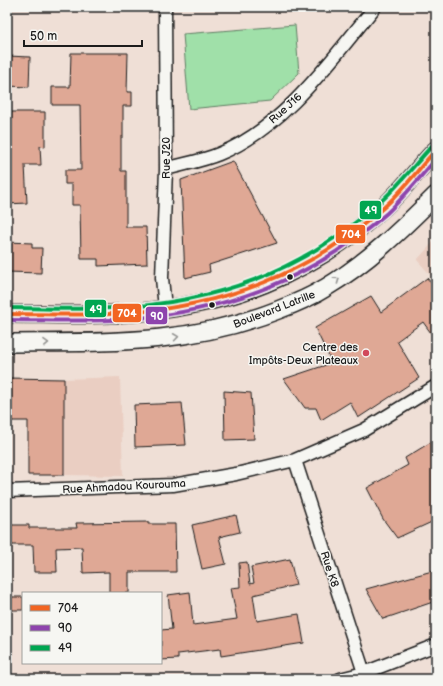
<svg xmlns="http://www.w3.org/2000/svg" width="443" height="686" viewBox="0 0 443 686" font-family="'Balsamiq Sans',sans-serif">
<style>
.built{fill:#eacec2}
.green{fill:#a0e0a9;stroke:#5e7e62}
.building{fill:#dfa895;stroke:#1c1c1c}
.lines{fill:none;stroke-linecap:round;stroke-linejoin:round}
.street-casing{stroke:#1c1c1c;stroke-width:15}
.secondary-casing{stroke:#1c1c1c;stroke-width:20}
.street{stroke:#f6f6f2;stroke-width:12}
.secondary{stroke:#f6f6f2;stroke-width:17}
.bus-1-casing{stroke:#f6f6f2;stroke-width:7}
.bus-2-casing{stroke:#f6f6f2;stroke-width:7}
.bus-3-casing{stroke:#f6f6f2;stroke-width:7}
.bus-1{stroke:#f26522;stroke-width:4}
.bus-2{stroke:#8e44ad;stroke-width:4}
.bus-3{stroke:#00a651;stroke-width:4}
.oneway{stroke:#949492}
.bus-dot{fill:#1c1c1c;stroke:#f6f6f2;stroke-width:1.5}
.poi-dot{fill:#d1495b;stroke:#f6f6f2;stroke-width:1.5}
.labels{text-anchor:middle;stroke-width:3;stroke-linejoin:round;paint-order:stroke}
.street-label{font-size:11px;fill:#1c1c1c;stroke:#f6f6f2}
.poi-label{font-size:11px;fill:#1c1c1c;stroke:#f6f6f2;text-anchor:end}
.line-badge{stroke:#f6f6f2;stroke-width:1.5}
.badge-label{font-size:11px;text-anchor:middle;font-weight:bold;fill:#fff}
</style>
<rect width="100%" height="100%" fill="#efdfd6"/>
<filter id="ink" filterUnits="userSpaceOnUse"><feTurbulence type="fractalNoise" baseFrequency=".025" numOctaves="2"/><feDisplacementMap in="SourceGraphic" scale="8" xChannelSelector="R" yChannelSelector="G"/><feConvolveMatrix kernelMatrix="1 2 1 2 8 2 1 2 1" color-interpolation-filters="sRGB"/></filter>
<g filter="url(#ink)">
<path class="built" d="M436,239V281L417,260Z
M120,377L123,476L64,475V379Z"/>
<path class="green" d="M295,25L299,73L270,101L189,109L183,34Z"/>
<path class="building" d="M71,53H128L127,92H132V106H123V137H121V171H126V227H146L147,264L98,266V259H81L80,205H72V184H65V170H81L80,105H52V87H70Z
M7,56L30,57L29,87L7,86Z
M7,112H45V147L40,146L41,165H25L27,203L7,204Z
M233,161L277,243L209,265L210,272L185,278L181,180Z
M7,242L32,243V248H42L41,273L7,272Z
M427,278L436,289V340L423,322L397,341L419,378L358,418L350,402L321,420L316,408H305L284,379L332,363L315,328L371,296L381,312Z
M7,378L64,379V475H28V421H7Z
M224,391L251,393L254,439L225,440Z
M182,403L186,445L135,447L134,405Z
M436,439V520L397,538L383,519L367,488L408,465L405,458Z
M236,515L240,532L219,537L226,564L202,569L192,525Z
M148,522V524H175L176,572H129V593H109V572L83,573L82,547L56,548L57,572H34L33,545H7V525H29V528H77L76,523Z
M290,559L296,585L253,595L257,621L299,614L304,643L221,656L220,649L178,654V659L161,660V630L172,629L168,595L190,592L193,625L237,619L231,588L240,587L239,563L247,562L250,584L254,583L251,567Z
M436,570V601L383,619L366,589Z
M7,597H23V610H7Z"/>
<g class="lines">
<defs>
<path id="street" d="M165,7L166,169L162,278L165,308
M166,169C183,164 202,161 219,154C284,128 332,59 375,7
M295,460L366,679
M7,491L173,485L236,474L295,460L364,430L436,386
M340,679L364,673L436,645"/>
<path id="secondary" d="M7,314C47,314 88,316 128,313C227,306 309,276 383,208C402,191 418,169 436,150
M7,343C104,342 186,346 278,310C294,304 311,297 325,288C367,263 402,229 436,195"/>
</defs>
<use href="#street" class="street-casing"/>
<use href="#secondary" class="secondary-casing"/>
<use href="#street" class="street"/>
<use href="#secondary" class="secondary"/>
<defs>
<path id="bus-1" d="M7,314C47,314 88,316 128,313C226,305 309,274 383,208C403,191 418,169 436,150"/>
<path id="bus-2" d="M7,320C47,320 88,322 128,319C228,311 312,279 387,213C405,196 420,177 436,159"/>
<path id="bus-3" d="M7,308C42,308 78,310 113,308C215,303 301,272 378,204C398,187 414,165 432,146"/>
</defs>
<use href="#bus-1" class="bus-1-casing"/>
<use href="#bus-2" class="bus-2-casing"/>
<use href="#bus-3" class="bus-3-casing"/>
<use href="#bus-1" class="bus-1"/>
<use href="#bus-2" class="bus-2"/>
<use href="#bus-3" class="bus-3"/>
</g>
<defs><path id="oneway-chevron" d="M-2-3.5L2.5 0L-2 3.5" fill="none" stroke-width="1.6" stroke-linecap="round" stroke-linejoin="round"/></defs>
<g class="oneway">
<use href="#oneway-chevron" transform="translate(337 280) rotate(-35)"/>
<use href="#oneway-chevron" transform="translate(176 337) rotate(-8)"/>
<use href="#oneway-chevron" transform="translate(46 343) rotate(-1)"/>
</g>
</g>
<g class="bus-dot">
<circle cx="290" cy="277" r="3.5"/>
<circle cx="212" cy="305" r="3.5"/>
</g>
<circle class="poi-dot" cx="366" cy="353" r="4"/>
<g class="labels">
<g class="street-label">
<text transform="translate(285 108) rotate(-42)" y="4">Rue J16</text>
<text transform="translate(166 158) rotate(-90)" y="4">Rue J20</text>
<text transform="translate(274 309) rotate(-21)" y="4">Boulevard Latrille</text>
<text transform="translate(124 486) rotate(-3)" y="4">Rue Ahmadou Kourouma</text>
<text transform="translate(330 569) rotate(72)" y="4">Rue K8</text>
</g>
<g class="poi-label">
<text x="358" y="351">Centre des<tspan x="358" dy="13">Impôts-Deux Plateaux</tspan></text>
</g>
</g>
<g class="line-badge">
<rect x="359" y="200" width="23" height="20" rx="4" fill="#00a651"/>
<rect x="335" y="224" width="31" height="20" rx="4" fill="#f26522"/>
<rect x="84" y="299" width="23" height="19" rx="4" fill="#00a651"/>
<rect x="112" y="303" width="30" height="20" rx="4" fill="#f26522"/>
<rect x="145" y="306" width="23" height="19" rx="4" fill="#8e44ad"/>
</g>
<g class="badge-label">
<text x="371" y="214">49</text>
<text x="351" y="238">704</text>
<text x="96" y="313">49</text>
<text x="127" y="317">704</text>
<text x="157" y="320">90</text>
</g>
<rect width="443" height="686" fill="none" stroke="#f6f6f2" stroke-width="24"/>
<rect x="12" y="12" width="419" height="662" fill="none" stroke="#1c1c1c" stroke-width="1.5" filter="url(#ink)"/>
<rect x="22" y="592" width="140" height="72" fill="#f6f6f2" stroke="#9f9f9c"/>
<rect x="30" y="605" width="20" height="6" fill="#f26522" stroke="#9f9f9c"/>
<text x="58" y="612" font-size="12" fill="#1c1c1c">704</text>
<rect x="30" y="625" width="20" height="6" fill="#8e44ad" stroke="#9f9f9c"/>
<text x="58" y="632" font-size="12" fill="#1c1c1c">90</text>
<rect x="30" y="645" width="20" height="6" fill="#00a651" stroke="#9f9f9c"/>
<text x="58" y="652" font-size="12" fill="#1c1c1c">49</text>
<path d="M24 40v6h118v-6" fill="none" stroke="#1c1c1c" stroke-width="2"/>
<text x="30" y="40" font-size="12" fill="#1c1c1c" stroke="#f6f6f2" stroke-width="3" paint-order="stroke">50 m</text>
</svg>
